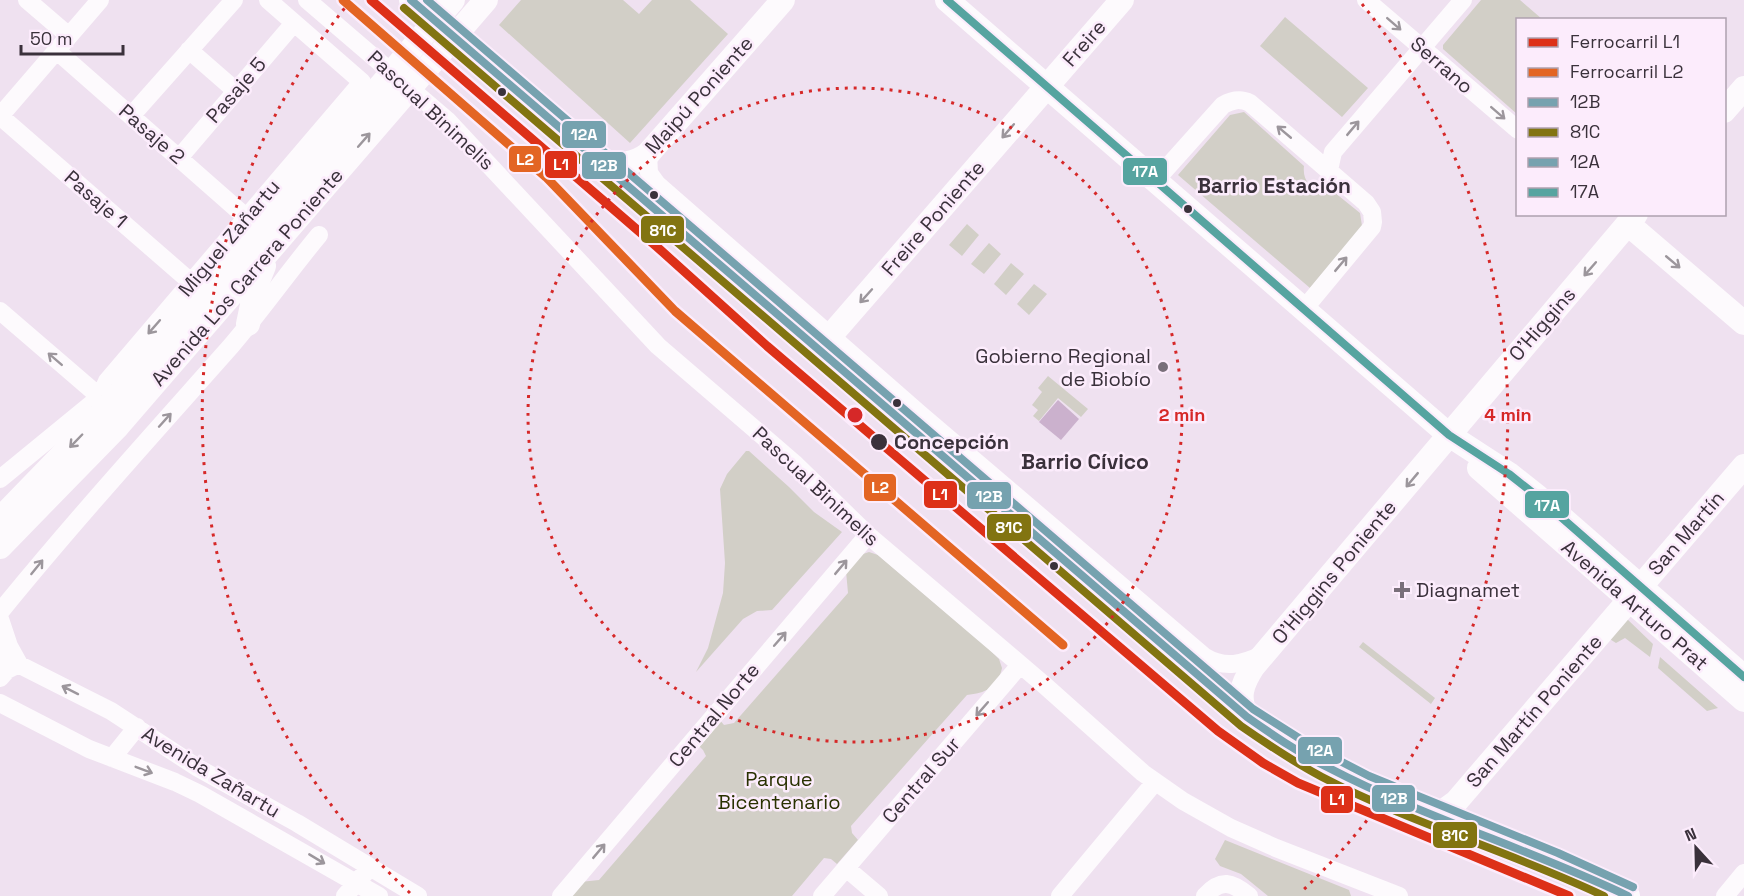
<svg xmlns="http://www.w3.org/2000/svg" width="1744" height="896" viewBox="0 0 1744 896" font-family="'Space Grotesk',sans-serif">
<style>
.green{fill:#d2cfc7}
.water{fill:#cbb1cd}
.lines{fill:none;stroke-linecap:round;stroke-linejoin:round}
.minor{stroke:#fdfafd;stroke-width:18}
.major{stroke:#fdfafd;stroke-width:24}
.bus-1-casing{stroke:#fcecfc;stroke-width:12}
.bus-2-casing{stroke:#fcecfc;stroke-width:12}
.bus-3-casing{stroke:#fcecfc;stroke-width:12}
.bus-4-casing{stroke:#fcecfc;stroke-width:12}
.bus-1{stroke:#76a2af;stroke-width:8}
.bus-2{stroke:#827411;stroke-width:8}
.bus-3{stroke:#76a2af;stroke-width:8}
.bus-4{stroke:#56a4a0;stroke-width:8}
.rail-1-casing{stroke:#fcecfc;stroke-width:14}
.rail-2-casing{stroke:#fcecfc;stroke-width:14}
.rail-1{stroke:#dd3018;stroke-width:9}
.rail-2{stroke:#e36523;stroke-width:9}
.oneway{stroke:#9c969c}
.ring{fill:none;stroke:#d62828;stroke-width:3;stroke-dasharray:3 6}
.bus-dot{fill:#3a313b;stroke:#fcecfc;stroke-width:2}
.poi-dot{fill:#796f7a;stroke:#fcecfc;stroke-width:2}
.labels{text-anchor:middle;stroke-width:5;stroke-linejoin:round;paint-order:stroke}
.street-label{font-size:20px;fill:#3a313b;stroke:#fcecfc}
.poi-label{font-size:20px;fill:#3a313b;stroke:#fcecfc;text-anchor:end}
.stop-label{font-size:20px;font-weight:bold;fill:#3a313b;stroke:#fcecfc;text-anchor:start}
.park-label{font-size:20px;fill:#293100;stroke:#fcecfc}
.neighbourhood-label{font-size:21px;font-weight:bold;fill:#3a313b;stroke:#fcecfc}
.centre{fill:#d62828;stroke:#fcecfc;stroke-width:3}
.ring-label{font-size:18px;text-anchor:middle;font-weight:bold;fill:#d62828;stroke:#fcecfc;stroke-width:5;stroke-linejoin:round;paint-order:stroke}
.line-badge{stroke:#fcecfc;stroke-width:2}
.badge-label{font-size:16px;text-anchor:middle;font-weight:bold;fill:#fff}
</style>
<rect width="100%" height="100%" fill="#efe1f0"/>
<path class="green" d="M521,0H623L639,14L652,0H690L728,34L630,143L499,25Z
M1481,0H1520L1542,19L1518,20L1517,114L1443,49V45Z
M1285,17L1368,88L1342,117L1260,46Z
M1244,112L1304,166C1302,182 1313,192 1329,188L1360,213L1362,226L1310,288L1178,175L1230,115Z
M967,224L979,235L962,256L949,245Z
M989,243L1001,254L984,274L971,264Z
M1011,263L1024,274L1006,295L994,284Z
M1034,284L1047,294L1029,315L1017,304Z
M1048,376L1088,409L1081,417L1058,398L1039,421L1033,416L1038,410L1032,405L1042,392L1038,388Z
M746,451H749L789,487L814,512L842,532L772,610L757,611L743,619L696,672L708,648L723,593L725,563L720,489L727,474Z
M869,552L878,555L989,649L999,659L1002,668C998,688 985,693 967,695L851,826L852,833L858,840L837,864L831,859L824,858L792,896H567L580,882L599,880L706,756L703,750L697,744L719,719L724,725L734,723L848,593L846,571L860,555Z
M1626,618L1653,644L1650,657L1625,638L1616,643L1608,638Z
M1363,642L1435,698L1431,704L1359,647Z
M1660,657L1718,708L1707,711L1658,668Z
M1225,840L1349,890L1351,896H1268L1241,874L1220,866L1215,859Z"/>
<path class="water" d="M1058,400L1079,419L1061,440L1039,422Z"/>
<g class="lines">
<path class="minor" d="M27,0L69,36
M307,0L447,120L658,346L794,463L868,535L1042,683L1143,773L1183,801L1231,828L1276,848L1399,896
M1366,0L1518,130
M189,50L236,91
M57,51L247,218
M0,116L192,283
M0,116L100,0
M131,116L234,0
M648,154L649,173L657,184L920,414L1205,657C1225,669 1243,664 1262,655
M179,158L294,23
M1329,170L1333,152L1463,0
M1155,181L1223,105C1232,100 1240,98 1250,103L1366,203L1372,212L1373,222L1372,227L1304,309
M0,311L100,397
M100,397L107,381L362,82L268,0
M0,479L100,397
M0,612C74,521 153,434 231,346C262,310 289,271 319,235
M0,619L9,646L19,664
M0,655L111,711L198,768L297,823L418,896
M0,678L7,670L19,664
M0,703L89,749L175,782L200,794L379,896
M112,758L137,727
M846,868L879,896
M345,896L365,873
M561,896L868,535
M822,896L1020,665
M1060,896L1155,782
M1205,896C1221,878 1232,882 1249,896
M1725,896L1744,873"/>
<path class="major" d="M411,0L1247,717C1273,735 1300,753 1328,768C1425,817 1531,847 1628,896
M947,0L1449,435L1509,474L1538,497L1744,677
M1724,111L1744,88
M602,163C619,165 634,165 648,154L783,0
M1628,224L1744,323
M248,324L256,286L264,266
M819,349L1122,0
M1479,468L1744,700
M0,519L91,425L131,381L453,0
M0,547L118,426L486,0
M1247,717C1237,697 1242,684 1253,667L1636,214
M1435,814L1445,810L1456,802L1744,466"/>
<defs>
<path id="bus-1" d="M411,0L1247,717C1273,735 1300,754 1329,768C1425,818 1530,849 1628,896"/>
<path id="bus-2" d="M404,8L1241,726C1267,744 1294,762 1322,777C1412,824 1512,852 1604,896"/>
<path id="bus-3" d="M427,0L1253,709L1313,747L1369,776L1558,853L1633,887"/>
<path id="bus-4" d="M947,0L1449,435L1509,474L1538,497L1744,677"/>
</defs>
<use href="#bus-1" class="bus-1-casing"/>
<use href="#bus-2" class="bus-2-casing"/>
<use href="#bus-3" class="bus-3-casing"/>
<use href="#bus-4" class="bus-4-casing"/>
<use href="#bus-1" class="bus-1"/>
<use href="#bus-2" class="bus-2"/>
<use href="#bus-3" class="bus-3"/>
<use href="#bus-4" class="bus-4"/>
<defs>
<path id="rail-1" d="M371,0L656,246L767,346L1218,731L1263,763L1298,783L1569,896"/>
<path id="rail-2" d="M343,0L546,177L675,311L1063,645"/>
</defs>
<use href="#rail-1" class="rail-1-casing"/>
<use href="#rail-2" class="rail-2-casing"/>
<use href="#rail-1" class="rail-1"/>
<use href="#rail-2" class="rail-2"/>
</g>
<defs><path id="oneway-shaft" d="M-6 0H5M1.5-3L5.5 0L1.5 3" fill="none" stroke-width="1.6" stroke-linecap="round" stroke-linejoin="round" transform="scale(1.5)"/></defs>
<g class="oneway">
<use href="#oneway-shaft" transform="translate(1394 24) rotate(41)"/>
<use href="#oneway-shaft" transform="translate(1498 113) rotate(41)"/>
<use href="#oneway-shaft" transform="translate(1353 128) rotate(-50)"/>
<use href="#oneway-shaft" transform="translate(1008 131) rotate(131)"/>
<use href="#oneway-shaft" transform="translate(1284 132) rotate(-140)"/>
<use href="#oneway-shaft" transform="translate(364 140) rotate(-49)"/>
<use href="#oneway-shaft" transform="translate(1673 262) rotate(40)"/>
<use href="#oneway-shaft" transform="translate(1341 264) rotate(-50)"/>
<use href="#oneway-shaft" transform="translate(1590 269) rotate(131)"/>
<use href="#oneway-shaft" transform="translate(866 296) rotate(132)"/>
<use href="#oneway-shaft" transform="translate(154 327) rotate(131)"/>
<use href="#oneway-shaft" transform="translate(55 359) rotate(-139)"/>
<use href="#oneway-shaft" transform="translate(165 420) rotate(-48)"/>
<use href="#oneway-shaft" transform="translate(76 441) rotate(134)"/>
<use href="#oneway-shaft" transform="translate(1412 480) rotate(130)"/>
<use href="#oneway-shaft" transform="translate(37 567) rotate(-51)"/>
<use href="#oneway-shaft" transform="translate(841 567) rotate(-50)"/>
<use href="#oneway-shaft" transform="translate(780 639) rotate(-49)"/>
<use href="#oneway-shaft" transform="translate(70 690) rotate(-153)"/>
<use href="#oneway-shaft" transform="translate(982 709) rotate(131)"/>
<use href="#oneway-shaft" transform="translate(144 770) rotate(21)"/>
<use href="#oneway-shaft" transform="translate(599 851) rotate(-50)"/>
<use href="#oneway-shaft" transform="translate(317 859) rotate(31)"/>
</g>
<g class="ring">
<circle cx="855" cy="415" r="327"/>
<path d="M410 893A653 653 0 0 1 348 4M1362 4A653 653 0 0 1 1300 893"/>
</g>
<g class="bus-dot">
<circle cx="502" cy="92" r="5"/>
<circle cx="654" cy="195" r="5"/>
<circle cx="1188" cy="209" r="5"/>
<circle cx="897" cy="403" r="5"/>
<circle cx="879" cy="442" r="9"/>
<circle cx="1054" cy="566" r="5"/>
</g>
<g class="poi-dot">
<circle cx="1163" cy="367" r="6"/>
<path d="M1399 581h6v6h6v6h-6v6h-6v-6h-6v-6h6z"/>
</g>
<g class="labels">
<g class="street-label">
<text transform="translate(1084 43) rotate(-49)" y="7">Freire</text>
<text transform="translate(1442 65) rotate(41)" y="7">Serrano</text>
<text transform="translate(236 90) rotate(-49)" y="7">Pasaje 5</text>
<text transform="translate(699 95) rotate(-48)" y="7">Maipú Poniente</text>
<text transform="translate(431 110) rotate(43)" y="7">Pascual Binimelis</text>
<text transform="translate(152 134) rotate(41)" y="7">Pasaje 2</text>
<text transform="translate(96 199) rotate(41)" y="7">Pasaje 1</text>
<text transform="translate(933 218) rotate(-49)" y="7">Freire Poniente</text>
<text transform="translate(229 238) rotate(-50)" y="7">Miguel Zañartu</text>
<text transform="translate(247 277) rotate(-49)" y="7">Avenida Los Carrera Poniente</text>
<text transform="translate(1542 324) rotate(-49)" y="7">O'Higgins</text>
<text transform="translate(816 486) rotate(43)" y="7">Pascual Binimelis</text>
<text transform="translate(1686 533) rotate(-49)" y="7">San Martín</text>
<text transform="translate(1334 572) rotate(-50)" y="7">O'Higgins Poniente</text>
<text transform="translate(1635 605) rotate(41)" y="7">Avenida Arturo Prat</text>
<text transform="translate(1534 711) rotate(-49)" y="7">San Martín Poniente</text>
<text transform="translate(714 715) rotate(-50)" y="7">Central Norte</text>
<text transform="translate(211 772) rotate(31)" y="7">Avenida Zañartu</text>
<text transform="translate(921 780) rotate(-49)" y="7">Central Sur</text>
</g>
<g class="poi-label">
<text x="1151" y="363">Gobierno Regional<tspan x="1151" dy="23">de Biobío</tspan></text>
<text x="1416" y="597" text-anchor="start">Diagnamet</text>
</g>
<g class="stop-label">
<text x="894" y="449">Concepción</text>
</g>
<g class="park-label">
<text x="779" y="786">Parque<tspan x="779" dy="23">Bicentenario</tspan></text>
</g>
<g class="neighbourhood-label">
<text x="1274" y="193">Barrio Estación</text>
<text x="1085" y="469">Barrio Cívico</text>
</g>
</g>
<circle cx="855" cy="415" r="9" class="centre"/>
<g class="ring-label">
<text x="1182" y="421">2 min</text>
<text x="1508" y="421">4 min</text>
</g>
<g class="line-badge">
<rect x="561" y="120" width="46" height="29" rx="6" fill="#76a2af"/>
<rect x="508" y="145" width="34" height="28" rx="6" fill="#e36523"/>
<rect x="544" y="150" width="34" height="29" rx="6" fill="#dd3018"/>
<rect x="581" y="151" width="46" height="29" rx="6" fill="#76a2af"/>
<rect x="1122" y="157" width="46" height="29" rx="6" fill="#56a4a0"/>
<rect x="640" y="215" width="45" height="29" rx="6" fill="#827411"/>
<rect x="863" y="473" width="34" height="29" rx="6" fill="#e36523"/>
<rect x="923" y="480" width="35" height="29" rx="6" fill="#dd3018"/>
<rect x="966" y="481" width="46" height="29" rx="6" fill="#76a2af"/>
<rect x="1524" y="490" width="46" height="29" rx="6" fill="#56a4a0"/>
<rect x="986" y="513" width="46" height="29" rx="6" fill="#827411"/>
<rect x="1297" y="736" width="46" height="29" rx="6" fill="#76a2af"/>
<rect x="1371" y="784" width="45" height="29" rx="6" fill="#76a2af"/>
<rect x="1320" y="785" width="34" height="29" rx="6" fill="#dd3018"/>
<rect x="1432" y="821" width="46" height="28" rx="6" fill="#827411"/>
</g>
<g class="badge-label">
<text x="584" y="140">12A</text>
<text x="525" y="165">L2</text>
<text x="561" y="170">L1</text>
<text x="604" y="171">12B</text>
<text x="1145" y="177">17A</text>
<text x="663" y="236">81C</text>
<text x="880" y="493">L2</text>
<text x="940" y="500">L1</text>
<text x="989" y="502">12B</text>
<text x="1547" y="511">17A</text>
<text x="1009" y="533">81C</text>
<text x="1320" y="756">12A</text>
<text x="1394" y="804">12B</text>
<text x="1337" y="805">L1</text>
<text x="1455" y="841">81C</text>
</g>
<rect x="1516" y="18" width="210" height="198" fill="#fcecfc" stroke="#aea1af" stroke-width="1.5"/>
<rect x="1528" y="38" width="30" height="9" fill="#dd3018" stroke="#aea1af" stroke-width="1.5"/>
<text x="1570" y="48" font-size="18" fill="#3a313b">Ferrocarril L1</text>
<rect x="1528" y="68" width="30" height="9" fill="#e36523" stroke="#aea1af" stroke-width="1.5"/>
<text x="1570" y="78" font-size="18" fill="#3a313b">Ferrocarril L2</text>
<rect x="1528" y="98" width="30" height="9" fill="#76a2af" stroke="#aea1af" stroke-width="1.5"/>
<text x="1570" y="108" font-size="18" fill="#3a313b">12B</text>
<rect x="1528" y="128" width="30" height="9" fill="#827411" stroke="#aea1af" stroke-width="1.5"/>
<text x="1570" y="138" font-size="18" fill="#3a313b">81C</text>
<rect x="1528" y="158" width="30" height="9" fill="#76a2af" stroke="#aea1af" stroke-width="1.5"/>
<text x="1570" y="168" font-size="18" fill="#3a313b">12A</text>
<rect x="1528" y="188" width="30" height="9" fill="#56a4a0" stroke="#aea1af" stroke-width="1.5"/>
<text x="1570" y="198" font-size="18" fill="#3a313b">17A</text>
<g transform="translate(1696 848) rotate(338)" stroke="#fcecfc" stroke-width="4.5" paint-order="stroke">
<path d="M0-4.5L10 22L0 15L-10 22Z" fill="#3a313b"/>
<text y="-9" font-size="16" font-weight="bold" text-anchor="middle" fill="#3a313b">N</text>
</g>
<path d="M21 45v9h102v-9" fill="none" stroke="#3a313b" stroke-width="3"/>
<text x="30" y="45" font-size="18" fill="#3a313b" stroke="#fcecfc" stroke-width="4.5" paint-order="stroke">50 m</text>
</svg>
